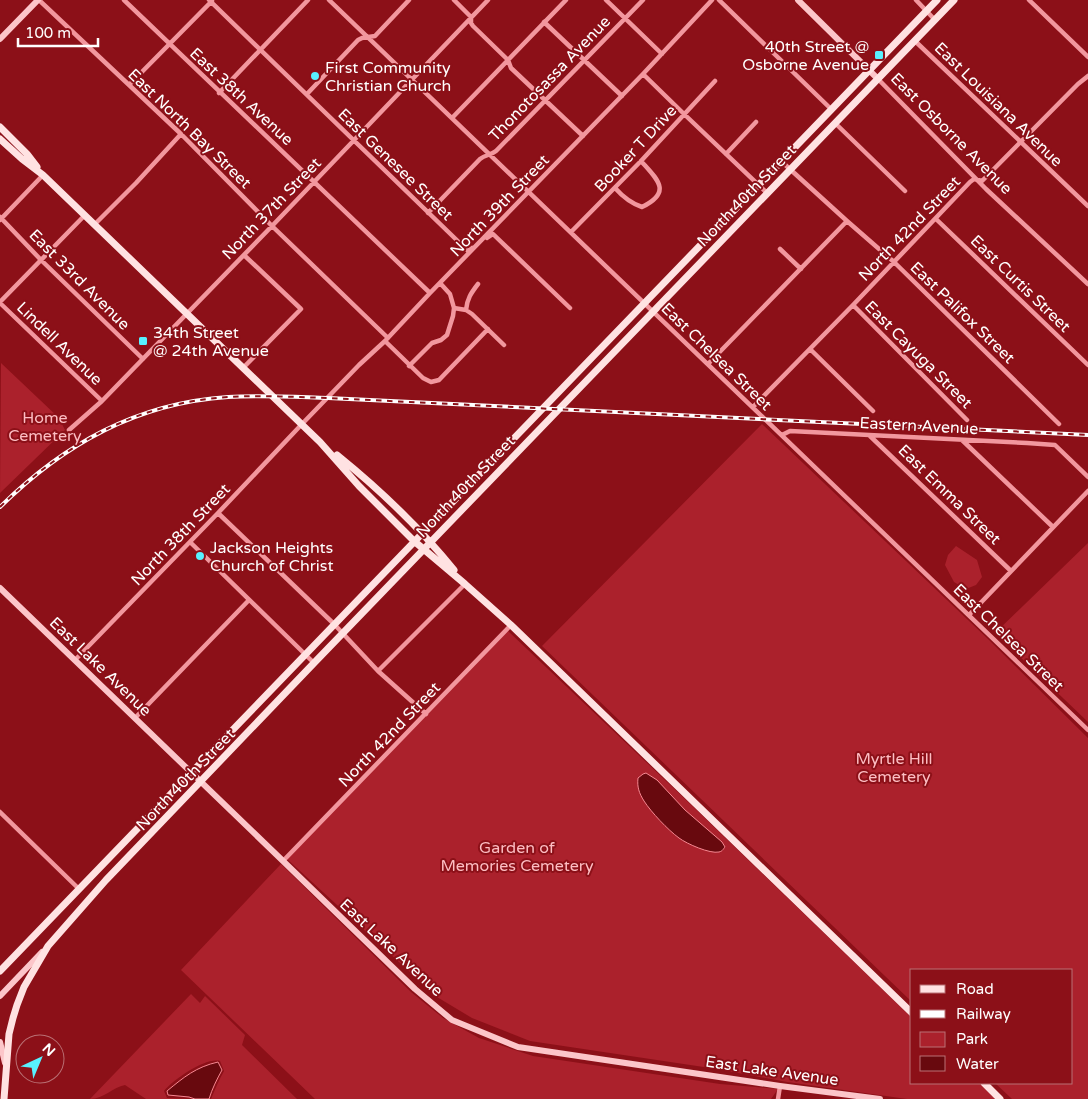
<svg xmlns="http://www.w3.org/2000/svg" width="1088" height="1099" viewBox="0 0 1088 1099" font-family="'Varela Round',sans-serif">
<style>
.green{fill:#ab212c}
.water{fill:#68090e;stroke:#f68892}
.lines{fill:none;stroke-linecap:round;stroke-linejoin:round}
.street{stroke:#f2979e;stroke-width:4.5}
.secondary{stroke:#fcc5c9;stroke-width:6}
.primary{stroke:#ffe2e2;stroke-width:7}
.rail-casing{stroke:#fff;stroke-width:4}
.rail{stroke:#8c1018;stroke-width:2;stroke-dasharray:5.5;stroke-linecap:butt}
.poi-dot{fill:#58f1ff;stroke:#8c1018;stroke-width:2}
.labels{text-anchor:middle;stroke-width:4;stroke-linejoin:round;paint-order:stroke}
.poi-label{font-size:16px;fill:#fff;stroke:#8c1018;text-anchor:start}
.street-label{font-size:16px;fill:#fff;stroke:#8c1018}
.park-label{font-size:16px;fill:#fdbec3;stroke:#8c1018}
</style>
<rect width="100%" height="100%" fill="#8c1018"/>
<path class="green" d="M1,363L59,418L65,430L0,493Z
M762,424L989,640L1088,738V1099H1012L995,1083H1072V970H912V1002L542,646Z
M1088,543V722L995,633Z
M956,546L977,560L982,577L976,585L966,589L954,582L945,565L948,555Z
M507,630L686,800L912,1018V1083H979L996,1099H907L787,1082L717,1069L530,1041L472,1018L437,997L286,858Z
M281,864L411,992L443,1018L479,1038L533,1056L720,1084L778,1089L771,1099H315L181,970Z
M191,994L200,1003L205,996L245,1035L242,1045L297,1099H211C215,1089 219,1080 224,1071L220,1061C206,1057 174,1079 164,1091L167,1098L187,1099H146L125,1085C113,1087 104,1099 90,1099Z"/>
<path class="water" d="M646,773L657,780L685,810L722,842L725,847C723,849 723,851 719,852C710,854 687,844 679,838C668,830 651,812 644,801C639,793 637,787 638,778L643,774Z
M218,1062L222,1070C217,1079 212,1089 209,1099H195L189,1097L168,1095L167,1091C184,1077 196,1067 218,1062Z"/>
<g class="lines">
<path class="street" d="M39,0L181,134L272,226L388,338
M124,0L430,293
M209,0L468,251L472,248
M329,0L1088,730
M454,0L471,17V23L473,26L508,60L511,68L583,136
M606,0L662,54
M719,0L831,109
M916,0L935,20
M1029,0L1088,57
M544,22L622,96
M915,41L1088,206
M643,74L684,114L767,193
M878,79L986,189L1088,284
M129,85L212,1
M219,93L308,0
M307,94L358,40L362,38L375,36L409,0
M452,118L566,0
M835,123L905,191
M726,154L756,122
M781,161L847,221L894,262L1059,424
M615,188C623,197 630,203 642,207C673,192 657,179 641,161
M428,213L480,159C485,155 491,155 496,151L643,0
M0,217L41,260L143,359
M936,219L1088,365
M0,220L43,175
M95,224L136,183L181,134
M571,232L641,161L715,81
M487,238L493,234L570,308
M780,249L801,269
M0,302L85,215
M0,303L102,401
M853,305L967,420
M454,308L466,310L472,314L504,345
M466,310C467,299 471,293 478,284
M385,341L423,378L431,382L439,380L488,329
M810,349L873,411
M708,364L847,221
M409,366L432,343L441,340L447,335L453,316L454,308L450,294L440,283
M243,368L301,309L244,255
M753,407L853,305L970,182L974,179L982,181L984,179L1078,84L1088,76
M69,430L102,401L272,226L488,0
M782,435L790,431L1027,443L1055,445L1088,477
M870,436L1011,571
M962,440L1053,527
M218,513L334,624L378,671L426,714
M190,542L314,663
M969,615L1088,491
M75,660L218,513L302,424L359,365L385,341L430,293L643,74L712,0
M378,671L465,584
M135,718L249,600
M0,812L79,889
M283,861L511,625
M778,1099L780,1086"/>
<path class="secondary" d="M798,0L878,79
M0,39L38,0
M0,588L283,861L415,989L452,1020L518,1047L780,1086L880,1099
M0,996L42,952
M0,1042L5,1063"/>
<path class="primary" d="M0,127L27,154L37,167
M0,139L22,159L43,175L320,442L359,486L414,541L465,584L511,625L912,1013
M337,455C379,489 420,528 454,570
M0,971L937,0
M984,1083L1000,1099
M4,1099L9,1034L13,1018L17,1005L24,987L48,946L106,880L314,663L954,0"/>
<defs>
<path id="rail" d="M0,507C64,444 137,403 228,397C261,395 295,397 328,398L1088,435"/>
</defs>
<use href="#rail" class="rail-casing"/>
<use href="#rail" class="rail"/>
</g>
<g class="poi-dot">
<rect x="874" y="50" width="10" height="10" rx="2.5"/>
<circle cx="315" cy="76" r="5"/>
<rect x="138" y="336" width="10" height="10" rx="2.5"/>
<circle cx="200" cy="556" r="5"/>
</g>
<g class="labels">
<g class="poi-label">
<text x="869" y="52" text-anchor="end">40th Street @<tspan x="869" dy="18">Osborne Avenue</tspan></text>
<text x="325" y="73">First Community<tspan x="325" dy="18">Christian Church</tspan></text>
<text x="153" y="338">34th Street<tspan x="153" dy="18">@ 24th Avenue</tspan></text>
<text x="210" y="553">Jackson Heights<tspan x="210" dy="18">Church of Christ</tspan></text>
</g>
<g class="street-label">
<text transform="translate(549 78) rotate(-46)" y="6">Thonotosassa Avenue</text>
<text transform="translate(242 96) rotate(43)" y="6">East 38th Avenue</text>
<text transform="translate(999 104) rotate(44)" y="6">East Louisiana Avenue</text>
<text transform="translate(190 128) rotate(44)" y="6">East North Bay Street</text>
<text transform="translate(952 133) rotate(45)" y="6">East Osborne Avenue</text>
<text transform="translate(635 148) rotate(-47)" y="6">Booker T Drive</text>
<text transform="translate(396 164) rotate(44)" y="6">East Genesee Street</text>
<text transform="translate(746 195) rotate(-46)" y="6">North 40th Street</text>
<text transform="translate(499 205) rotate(-46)" y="6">North 39th Street</text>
<text transform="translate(271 208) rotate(-46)" y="6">North 37th Street</text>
<text transform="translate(909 228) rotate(-46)" y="6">North 42nd Street</text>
<text transform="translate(80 279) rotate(45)" y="6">East 33rd Avenue</text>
<text transform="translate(1021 283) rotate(44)" y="6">East Curtis Street</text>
<text transform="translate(963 312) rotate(44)" y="6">East Palifox Street</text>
<text transform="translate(60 343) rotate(44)" y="6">Lindell Avenue</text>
<text transform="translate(919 354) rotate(45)" y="6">East Cayuga Street</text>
<text transform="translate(717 356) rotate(44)" y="6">East Chelsea Street</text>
<text transform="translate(919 425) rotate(3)" y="6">Eastern Avenue</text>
<text transform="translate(465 486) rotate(-46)" y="6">North 40th Street</text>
<text transform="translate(950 494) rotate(44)" y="6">East Emma Street</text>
<text transform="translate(180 534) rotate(-46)" y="6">North 38th Street</text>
<text transform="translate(1009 637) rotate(44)" y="6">East Chelsea Street</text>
<text transform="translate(101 666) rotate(44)" y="6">East Lake Avenue</text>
<text transform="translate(389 734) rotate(-46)" y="6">North 42nd Street</text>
<text transform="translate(185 779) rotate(-46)" y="6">North 40th Street</text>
<text transform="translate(392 947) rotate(43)" y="6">East Lake Avenue</text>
<text transform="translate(772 1070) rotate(8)" y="6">East Lake Avenue</text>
</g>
<g class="park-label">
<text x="45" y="423">Home<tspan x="45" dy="18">Cemetery</tspan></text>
<text x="894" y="764">Myrtle Hill<tspan x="894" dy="18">Cemetery</tspan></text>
<text x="517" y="853">Garden of<tspan x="517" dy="18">Memories Cemetery</tspan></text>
</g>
</g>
<rect x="910" y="969" width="162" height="115" fill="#8c1018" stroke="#ba7074"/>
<rect x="920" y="985" width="25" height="8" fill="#ffe2e2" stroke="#ba7074"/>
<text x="956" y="994" font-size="15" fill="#ffffff">Road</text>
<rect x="920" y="1010" width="25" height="8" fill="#ffffff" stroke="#ba7074"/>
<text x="956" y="1019" font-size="15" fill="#ffffff">Railway</text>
<rect x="920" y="1032" width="25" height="15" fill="#ab212c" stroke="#ba7074"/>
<text x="956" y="1044" font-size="15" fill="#ffffff">Park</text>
<rect x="920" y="1056" width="25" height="15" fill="#68090e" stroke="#ba7074"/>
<text x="956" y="1069" font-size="15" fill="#ffffff">Water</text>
<g transform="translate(40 1059) rotate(44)"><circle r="24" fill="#8c1018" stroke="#ba7074"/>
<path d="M0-4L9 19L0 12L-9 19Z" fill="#58f1ff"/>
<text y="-8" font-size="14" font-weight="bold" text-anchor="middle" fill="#ffffff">N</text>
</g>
<path d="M18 38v8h80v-8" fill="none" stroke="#ffffff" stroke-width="2.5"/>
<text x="25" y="38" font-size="15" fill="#ffffff" stroke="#8c1018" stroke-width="4" paint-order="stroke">100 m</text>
</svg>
